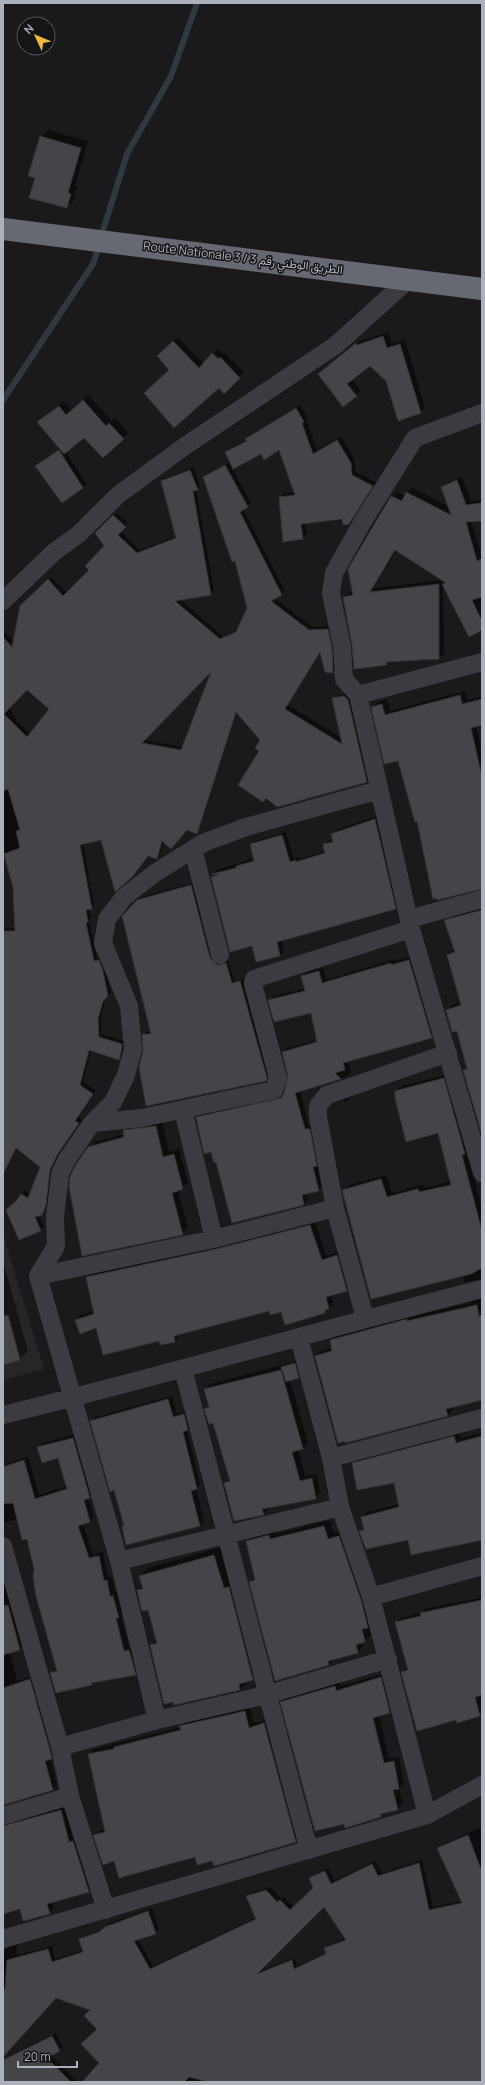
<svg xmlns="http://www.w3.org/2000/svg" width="485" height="2085" viewBox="0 0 485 2085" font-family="Manrope,Vazirmatn,sans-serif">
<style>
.built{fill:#262629}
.shadow{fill:#0007;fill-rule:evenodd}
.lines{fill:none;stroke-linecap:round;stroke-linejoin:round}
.stream{stroke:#303840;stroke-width:6}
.building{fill:#444549;stroke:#343438;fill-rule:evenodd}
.street{stroke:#3b3c41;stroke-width:18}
.highway{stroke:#676972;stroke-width:22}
.labels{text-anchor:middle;stroke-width:3;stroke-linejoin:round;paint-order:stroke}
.street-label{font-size:12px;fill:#adb1bb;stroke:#151517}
</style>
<rect width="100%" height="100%" fill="#1a1a1c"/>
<path class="built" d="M3,1234L44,1369L3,1380Z"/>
<path class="shadow" d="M48,130L88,141L75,186H77L74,200L66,207L36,177L41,137Z
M388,332L392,343L405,340L425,407L421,412L370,364L352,379L361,391L356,395L324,370L361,340L362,341Z
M178,337L204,364L218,349L224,354L225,353L244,373L224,392L219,387L171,369L159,356Z
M88,395L112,421L115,418L129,433L123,438L84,436L66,452L87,484L62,501L36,466L61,448L44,417L64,401L72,411Z
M300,405L307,417L306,418L317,450L341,436L354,459L356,472L376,482L349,523L343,518L305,522L307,534L303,538L280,497L284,493L295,492L280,449L261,453L232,468L251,503L243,509L285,591L274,598L313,627L331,626L336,669L333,672L321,651L288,705L342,738L333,699L336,696L348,693L351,697L370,778L367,782L261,751V739L237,712L199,829L196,833L187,829L164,841L160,854L157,858L149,855L132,877L102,839L83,843L94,905L89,908L91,918L89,921L97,959L102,957L106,968L111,992L106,997L101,1015V1034L125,1041V1044L122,1056L119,1059L91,1050L83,1082L96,1090L78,1117L82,1120L60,1151L53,1166L49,1201L45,1210L39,1215L44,1227L20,1239L18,1200L25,1191L30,1194L41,1167L17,1148L8,1163L3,1161V929L16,928L14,888L3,849V631L14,642L21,607L51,577L67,593L91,570L105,546L96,533L117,513L128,523L120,531L140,550L177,536L162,481L166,478L193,467L200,486L196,489L214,590L210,594L180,599L223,637L238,630L248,608L236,560L204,477L229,462L232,468L233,467L226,452L230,448L247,440L250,435ZM213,668L184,747L144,740ZM27,689L50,709L31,734L16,720L10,707Z
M462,477L471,501L482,500V520L471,521L482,557V629L469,635L443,583L444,653L439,658L389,661L386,664L353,645L344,597L348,593L353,592L349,570L392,496L397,492L405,496L412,488L450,507L442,487L447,483ZM397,550L443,580L373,588Z
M465,691L467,700L482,696V724L476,725L482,751V888L418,820L399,760L372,707L378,702L387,699L390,711Z
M379,815L399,904L395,908L281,939L284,951L280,955L257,961L253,944L212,878L216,874L214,873L217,870L255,858L251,845L255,841L286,832L294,859L300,857V859L326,851L324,845L328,841L334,839L333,834L337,830Z
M194,883L220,963L228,961L235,981L243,979L269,1074L265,1080L144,1052L143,1035L146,1032H151L123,917L141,897Z
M482,907V1132L464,1071L468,1067L458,1030L447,1010L452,1005L461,1002L448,955L455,949L445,921L450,916Z
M413,956L435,1033L431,1037L348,1060L351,1072L347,1076L300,1091L309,1126L314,1125L320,1161L317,1164L323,1186L318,1190L306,1193L308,1200L304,1204L233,1222L217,1161L197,1118L201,1113L284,1095L289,1076L283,1052L287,1048L318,1040L312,1012L269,1001L274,996L306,988L303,976L307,972L323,968L326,980L395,959V961Z
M449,1074L481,1176L475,1181L482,1208V1279L464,1282L463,1275L343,1191L349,1185L386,1175L392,1193L423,1184L424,1188L451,1181L439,1132L396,1092L401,1086Z
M352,1097L345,1103L343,1101L345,1099Z
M162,1121L169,1152L179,1149L188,1183L178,1190L188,1228L182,1234L89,1148L95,1142L125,1134L124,1131L130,1125Z
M315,1221L326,1256L342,1251L351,1286L346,1291L331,1295L333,1304L325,1312L270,1310L179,1334V1336L175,1341L161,1344L160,1340L97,1327L76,1320L81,1315L94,1311L88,1277L92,1272Z
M3,1261L28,1351L20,1359L3,1364Z
M482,1297V1398L452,1406L453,1410L448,1415L316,1356L321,1351L332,1348L331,1340L336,1335L412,1315V1316L469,1303L474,1299Z
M297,1361L301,1374L290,1380L308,1443L303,1448L298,1449L305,1476L317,1474L320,1493L315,1498L268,1507V1509L263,1514L225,1483L230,1478L213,1422L205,1409L209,1405L205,1389L210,1384Z
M172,1396L177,1414L188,1411L192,1425L187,1430L200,1484L196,1489L204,1521L200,1525L127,1543L125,1524L115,1489L91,1421L95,1417Z
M459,1432L461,1438L482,1433V1540L412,1554L409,1539L361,1531L364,1528L362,1517L367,1512L400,1504L395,1482L353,1464L358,1458Z
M77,1434L94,1493L88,1498L94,1517L90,1521L83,1523L93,1555L103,1552L108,1577H112L115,1592H117L123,1612L121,1615L129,1647L134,1646L139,1670L135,1674L93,1682L91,1684L51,1673L57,1668L28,1538L18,1519L3,1523V1468L7,1464L28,1456L39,1495L68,1486L58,1457L39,1447L43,1443Z
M330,1520L333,1533L345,1531L374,1621L369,1626L371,1636L362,1642L363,1646L357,1652L335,1658L329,1664L276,1680L250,1582L256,1577L247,1541L253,1535L275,1530L276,1534Z
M222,1547L261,1670L240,1689L151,1645L157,1639L149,1609L138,1591L143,1586L140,1576L148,1568Z
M3,1569L24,1645L20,1649L10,1652L17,1681L34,1676L56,1754L50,1758L57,1785L52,1789L3,1804Z
M482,1593V1713L458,1721L402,1672L408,1666L396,1623L401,1618L422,1612L426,1608L470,1600L478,1598Z
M386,1673L395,1707L390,1712L379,1715L389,1759L399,1757L404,1783L399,1788L403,1804L398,1809L385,1812L381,1817L281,1702L286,1697L339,1681L341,1686Z
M250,1706L254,1723L269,1719L300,1836L295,1842L213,1860L195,1855L114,1860L95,1836L100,1830L106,1829L89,1754L94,1749L181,1727L186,1721Z
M65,1806L73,1839L78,1837L92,1887L88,1891L52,1902L54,1908L49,1913L21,1907L3,1913V1820Z
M482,1827V2082H83L100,2063L98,2029L91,2010L56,1997L3,2056V1950L9,1946L17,1944V1955L52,1946L55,1959L83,1950L80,1940L84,1936L104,1929L110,1923L152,1908L159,1929L155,1933L138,1939L153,1966L256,1918L248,1897L251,1893L270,1887L282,1899L284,1897L295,1908L314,1888L310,1879L314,1875L329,1868L334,1881L375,1861L382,1873L422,1860L433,1907L462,1901L438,1848L442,1845ZM324,1905L346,1938L329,1945L325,1949L327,1953L297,1966L295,1958L257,1972Z
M56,2033L63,2047L50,2055L78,2082H3V2059Z"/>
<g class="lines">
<path class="stream" d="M101,237L127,154L171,76L197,3
M3,400L93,264L99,246"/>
</g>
<path class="building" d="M40,136L81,148L68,193L71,194L67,208L29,198L35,178L28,176Z
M383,336L387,348L400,344L421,413L398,421L386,381L370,366L347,384L357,396L343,407L318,374L356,343L357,345Z
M173,341L199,368L212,353L219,359L220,357L240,378L224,394L219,388L174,428L144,393L169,370L157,356Z
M83,400L106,426L109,423L124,439L103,458L84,438L64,454L37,422L59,406L66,415Z
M296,408L304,422L302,423L313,454L337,440L351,463L352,475L373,486L349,524L343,525L342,519L301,524L303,539L283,542L279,497L295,495L279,450L264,460L261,454L233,469L225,452L247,441L245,439Z
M59,450L83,488L62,503L35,466Z
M225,465L248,507L240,512L282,595L271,601L309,630L328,629L332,648L333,673L325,672L320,652L285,709L342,744L332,698L344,696L348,700L367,782L277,807L266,798L263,802L238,785L259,751L255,748L260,740L236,712L197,834L187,830L171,849L162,841L157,859L148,856L132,877L115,892L101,840L80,845L92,909L86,910L88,922L86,923L94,961L99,960L103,971L108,996L103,1001L98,1019L99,1037L122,1044V1048L119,1060L89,1050L80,1085L93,1094L75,1121L79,1123L57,1155L50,1170L46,1205L42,1215L35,1217L41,1231L19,1240L6,1210L16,1201L21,1194L28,1198L40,1167L16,1148L3,1174V931H15L13,888L4,854L20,848L16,831L20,830L8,789L3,791V637L12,647L20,606L48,579L63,596L89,570L85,566L104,546L95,533L113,515L126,527L118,535L137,553L176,538L161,481L190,470L198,490L193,491L211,595L175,601L220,639L236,632L247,608L235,561L232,562L203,477ZM211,672L181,750L142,743ZM27,690L49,709L27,737L4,714Z
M457,480L466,505L482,503V521L466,522L477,561L482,559V597L472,600L482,621V630L469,637L442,584L446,583L395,550L370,592L439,584V659L386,662L387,665L354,669L352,645L343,597L353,595L348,569L391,496L402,501L406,492L451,515L441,487Z
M460,695L462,704L482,699V725L471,728L482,777V889L437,900L436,898L433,899L417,821L415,822L398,761L384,764L371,707L382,704L385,715Z
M375,819L396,909L277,942L280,956L256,962L252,946L230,952L211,877L218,875L212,874L236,868V866L254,861L250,844L282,835L290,862L296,860V862L325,853L323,844L333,842L331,834Z
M191,885L210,958L217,965L226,963L232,983L240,981L267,1078L266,1081L146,1106L139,1067L143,1051L142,1034H151L122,916L137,900Z
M482,910V1135L463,1070L467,1069L457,1031L452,1032L446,1010L461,1005L447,955L455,952L444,920Z
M409,960L432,1038L343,1063L345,1070L335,1073L341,1079L295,1093L305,1129H310L317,1166L313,1167L319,1191L302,1195L304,1205L232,1223L216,1162L214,1163L211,1152L204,1154L196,1117L281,1098L284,1093L288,1076L282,1052L317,1042L311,1013L274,1022L268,1000L305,991L301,976L319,971L322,983L391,963V965Z
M444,1078L465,1154L462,1155L482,1231V1268L471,1274L371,1299L342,1190L381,1179L387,1197L418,1189L419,1192L451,1185L438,1133L406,1142L395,1098V1091Z
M156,1126L163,1157L174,1154L183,1189L172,1193L183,1235L82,1256L69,1186L70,1177L75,1166L88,1147L124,1137L123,1130Z
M310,1225L322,1260L337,1255L347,1291L326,1297L329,1309L325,1310V1313L285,1325L281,1312L270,1315L269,1311L174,1336L175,1342L160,1345L159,1341L103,1355L96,1328L80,1334L75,1320L94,1314L86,1277L216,1249Z
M477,1305L479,1316L482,1315V1400L446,1409L448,1416L345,1443V1441L338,1443L315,1356L332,1351L330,1340L407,1319V1321Z
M8,1315L20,1360L3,1365V1316Z
M295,1363L299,1378L286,1382L281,1367Z
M281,1370L303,1449L292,1452L300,1481L312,1478L316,1499L262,1509L264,1515L234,1521L224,1483L230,1481L213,1423L209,1424L204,1409L209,1407L204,1389Z
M168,1399L173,1417L184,1414L188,1430L183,1432L197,1489L191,1491L200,1526L126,1545L122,1526L124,1525L114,1490L110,1492L90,1421Z
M454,1436L456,1443L482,1436V1540L411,1555L408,1540L366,1549L359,1531L364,1530L361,1517L399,1507L394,1483L357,1490L352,1463Z
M73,1438L90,1498L84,1500L90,1522L78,1526L89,1558L99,1556L104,1581L107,1580L110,1596H113L119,1618H116L124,1651L129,1650L136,1675L91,1683L92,1685L56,1693L50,1673L57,1671L36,1596L33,1577L34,1569L27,1539L22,1540L13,1503L3,1504V1467L24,1460L35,1499L67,1489L58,1458L42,1463L37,1447Z
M324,1526L328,1539L339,1536L361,1600L368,1628L362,1629L365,1642L356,1645L358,1653L328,1661L329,1665L275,1681L249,1582L255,1580L246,1541L269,1535L270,1539Z
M214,1555L224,1588L229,1587L253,1680L239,1684L240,1690L174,1705L173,1702L164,1704L150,1645L157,1643L148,1610L142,1611L137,1590L143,1589L139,1576Z
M482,1600V1695L475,1697L480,1716L457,1723L456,1720L417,1731L401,1672L408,1670L395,1622L421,1616L420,1613Z
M8,1605L20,1650L3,1655V1606Z
M381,1677L390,1713L373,1718L384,1763L394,1761L399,1789L393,1790L398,1810L381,1814V1817L345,1828L344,1824L315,1831L280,1702L335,1686L336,1691Z
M30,1679L50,1750L52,1759L45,1761L53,1790L3,1805V1688Z
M245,1711L249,1728L264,1723L296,1842L214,1866L212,1861L197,1865L195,1857L119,1878L114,1861L103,1865L93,1835L105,1832L88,1754L114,1749V1747L181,1730L179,1726Z
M61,1810L69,1842L73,1841L89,1892L47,1904L50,1914L23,1921L20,1909L3,1914V1826Z
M468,1835L482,1872V2082H208L189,2077L184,2082H82L99,2063L81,2044L97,2029L84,2016L90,2010L56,1998L3,2057V1988L5,1990L7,1960L48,1949L52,1962L83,1952L79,1939L99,1932L105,1927L148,1911L156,1934L134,1941L150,1969L256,1919L246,1896L266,1890L277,1902L280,1900L290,1910L313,1888L309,1878L325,1871L331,1884L372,1864L378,1876L419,1863L429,1910L462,1903L437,1848ZM324,1907L346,1940L324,1948L326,1954L294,1969L292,1960L257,1974Z
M52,2036L60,2051L47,2058L71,2082H3V2060Z"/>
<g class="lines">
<path class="street" d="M482,413L415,438L363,521L334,573L331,593L342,647L344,679L358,695L411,929L482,1173
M3,601L54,552L79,534L118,495L185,446L336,345L409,279
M358,695L482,662
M193,849L220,955
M409,919L482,899
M183,1110L214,1239
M92,1123L142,1118L274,1090L278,1078L253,984L254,979L411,929
M38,1276L214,1239L335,1208
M365,1318L335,1208L318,1117V1106L327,1095L448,1053
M299,1338L331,1458L340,1507L371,1597L427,1815
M183,1369C226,1530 265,1690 309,1850
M3,1415C163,1376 322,1329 482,1289
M331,1458L482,1418
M3,1546L60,1747L70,1796L106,1910
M119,1561L340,1507
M371,1597L482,1566
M157,1720L119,1561L38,1276L56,1246L55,1217L60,1174L66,1161L92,1123L113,1102L126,1075L133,1049L129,1006L103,943L107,919L124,897L155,873L203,843L246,827L379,790
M60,1747L157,1720L266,1695L388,1659
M3,1816L70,1796
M3,1939L427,1815L482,1785"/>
<path class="highway" d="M3,229L482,289"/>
</g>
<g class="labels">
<g class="street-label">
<text transform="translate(243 258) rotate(7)" y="4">Route Nationale 3 / الطريق الوطني رقم 3</text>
</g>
</g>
<rect width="485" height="2085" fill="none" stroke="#adb1bb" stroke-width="8"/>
<g transform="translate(36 36) rotate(314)"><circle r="19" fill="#151517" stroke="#525359"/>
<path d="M0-3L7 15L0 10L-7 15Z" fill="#edb840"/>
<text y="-6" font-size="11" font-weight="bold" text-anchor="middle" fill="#adb1bb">N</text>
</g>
<path d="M18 2061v6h59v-6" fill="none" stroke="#adb1bb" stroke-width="2"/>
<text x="24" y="2061" font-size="12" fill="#adb1bb" stroke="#151517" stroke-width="3" paint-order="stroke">20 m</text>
</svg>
